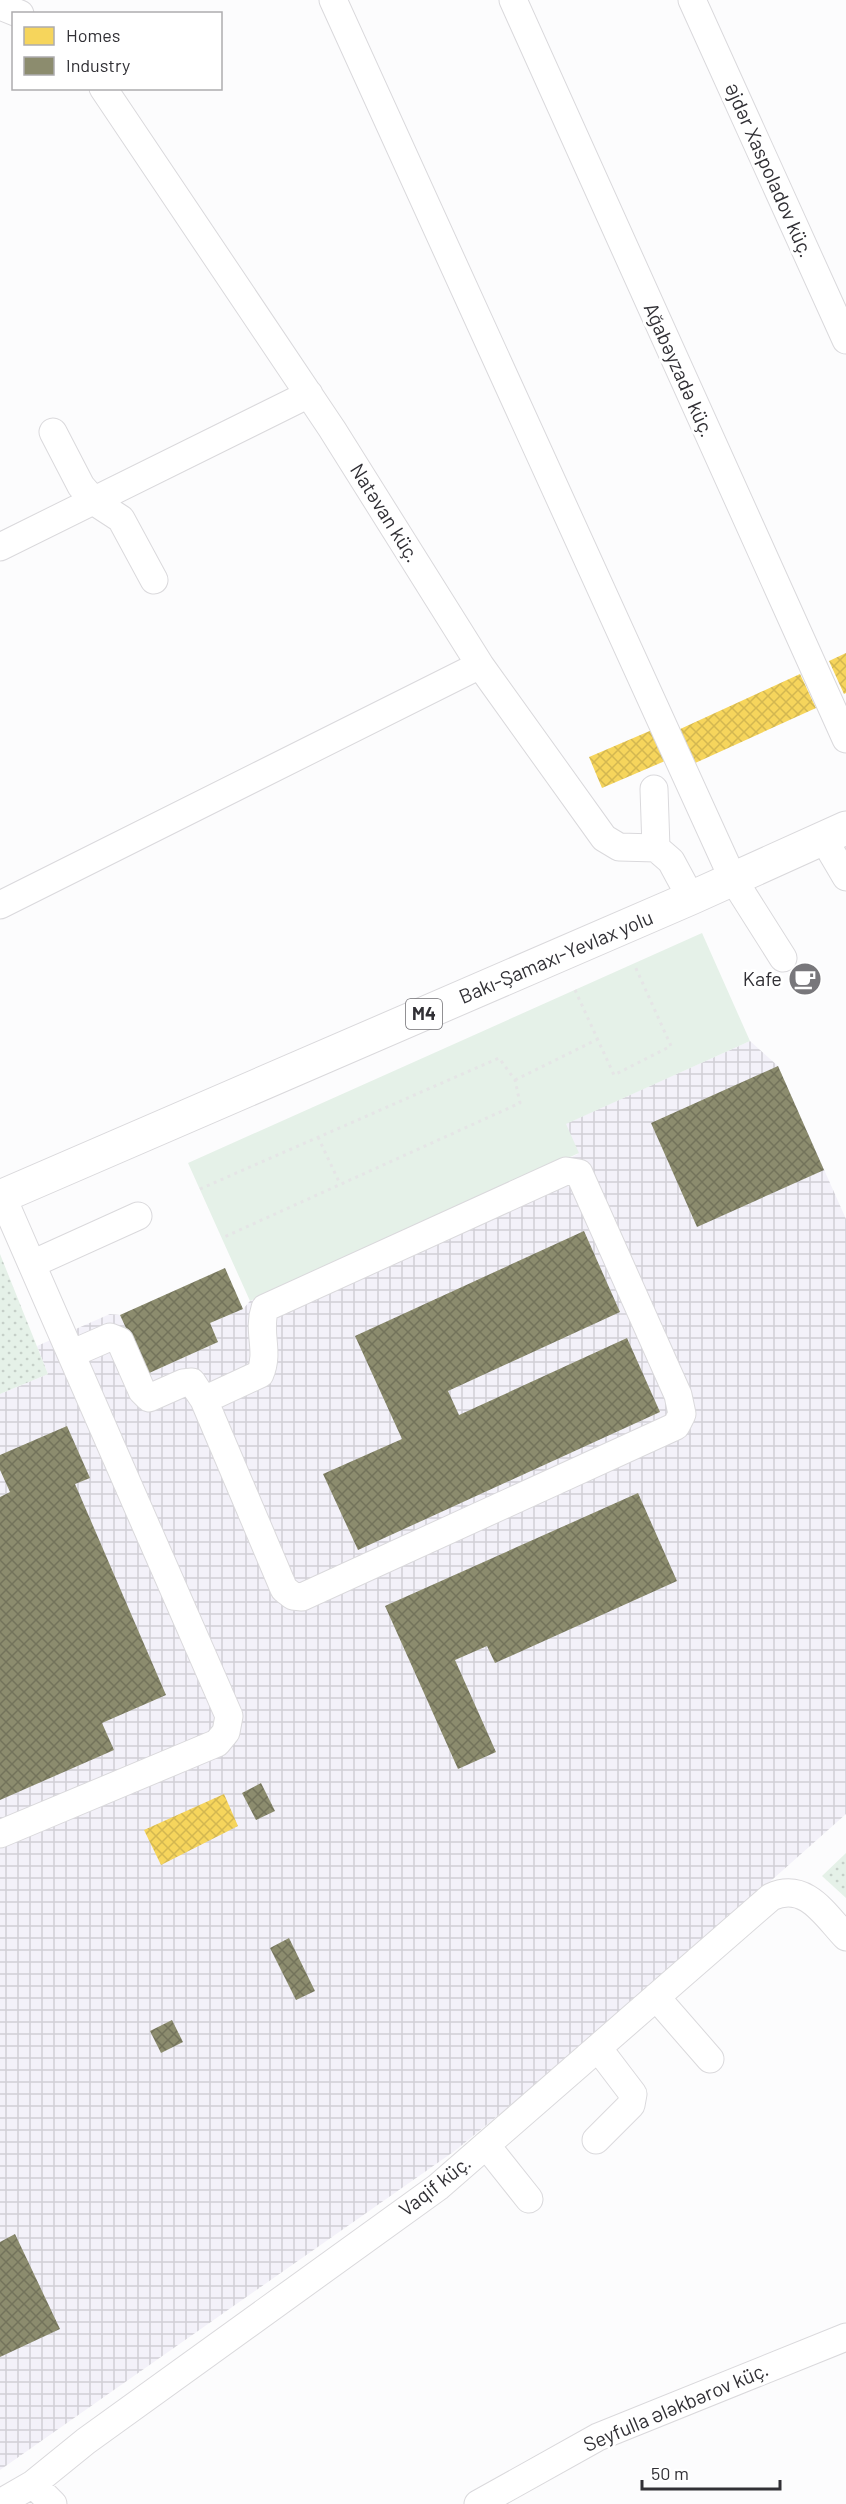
<svg xmlns="http://www.w3.org/2000/svg" width="846" height="2504" viewBox="0 0 846 2504" font-family="Barlow,sans-serif">
<style>
.industrial{fill:url(#industrial-grid)}
.grass{fill:url(#grass-dots)}
.park{fill:#e5f1e8}
.homes{fill:url(#homes-cross-hatch)}
.industry{fill:url(#industry-cross-hatch)}
.lines{fill:none;stroke-linecap:round;stroke-linejoin:round}
.minor-casing{stroke:#dad9dc;stroke-width:29}
.highway-casing{stroke:#dad9dc;stroke-width:35}
.path{stroke:#e5e5e6;stroke-width:3;stroke-dasharray:3 4.5;stroke-linecap:butt}
.minor{stroke:#fff;stroke-width:27}
.highway{stroke:#fff;stroke-width:33}
.labels{text-anchor:middle;stroke-width:6;stroke-linejoin:round;paint-order:stroke}
.shield{fill:#fff;stroke:#6f6e72;stroke-width:1.5}
.shield-label{font-size:18px;font-weight:bold;fill:#313035}
.street-label{font-size:20px;fill:#313035;stroke:#fff}
.poi-label{font-size:20px;fill:#313035;stroke:#fff;text-anchor:end}
</style>
<defs>
<pattern id="industrial-grid" width="8" height="8" patternUnits="userSpaceOnUse" patternTransform="scale(1.5)"><rect width="8" height="8" fill="#f3f1f9"/><path d="M0 4h8M4 0v8" fill="none" stroke="#d1cfd6"/></pattern>
<pattern id="grass-dots" width="8" height="8" patternUnits="userSpaceOnUse" patternTransform="scale(1.5)"><rect width="8" height="8" fill="#e5f1e8"/><path d="M2 2h.1M6 6h.1" fill="none" stroke="#c5cfc8" stroke-width="1.8" stroke-linecap="round"/></pattern>
<pattern id="homes-cross-hatch" width="8" height="8" patternUnits="userSpaceOnUse" patternTransform="scale(1.5)"><rect width="8" height="8" fill="#f6d55c"/><path d="M0 0l8 8M0 8l8-8" fill="none" stroke="#d3b751"/></pattern>
<pattern id="industry-cross-hatch" width="8" height="8" patternUnits="userSpaceOnUse" patternTransform="scale(1.5)"><rect width="8" height="8" fill="#8c8c6e"/><path d="M0 0l8 8M0 8l8-8" fill="none" stroke="#73735b"/></pattern>
</defs>
<rect width="100%" height="100%" fill="#fcfcfd"/>
<path class="industrial" d="M750,1041L778,1066L846,1219V1814L628,2008L456,2150L0,2470V1394L48,1374L37,1346L110,1314L120,1315L147,1374L218,1342L210,1323L243,1309L250,1301L578,1154L565,1124Z"/>
<path class="grass" d="M0,1254L48,1374L0,1394Z
M846,1853V1898L822,1876Z"/>
<path class="park" d="M702,933L750,1041L566,1124L579,1153L250,1301L188,1163Z"/>
<path class="homes" d="M846,653V693L844,694L829,661Z
M800,674L816,708L693,764L678,730Z
M652,730L665,761L602,788L589,757Z
M224,1794L238,1826L161,1865L144,1830Z"/>
<path class="industry" d="M778,1066L824,1170L697,1227L651,1123Z
M584,1231L620,1312L448,1391L459,1415L627,1338L660,1412L358,1550L323,1474L402,1439L355,1336Z
M225,1268L243,1309L210,1323L218,1342L147,1374L120,1315Z
M67,1426L90,1478L75,1484L166,1695L102,1723L114,1750L0,1800V1497L10,1492L0,1470V1455Z
M638,1493L677,1581L495,1663L487,1646L455,1660L496,1752L458,1769L385,1606Z
M261,1783L275,1811L256,1820L242,1793Z
M289,1938L315,1991L296,2000L270,1948Z
M172,2020L183,2042L161,2053L150,2031Z
M15,2234L60,2329L0,2357V2242Z"/>
<g class="lines">
<defs>
<path id="minor" d="M333,0L733,879L783,958
M513,0L846,739
M692,0L846,340
M0,6L20,14
M103,88L332,429L480,665L604,838L619,847L656,848L671,861L691,898
M53,432L81,486L95,502L121,519L154,580
M0,547L309,394
M654,789L656,848
M823,838L846,877
M0,905L480,665
M32,1264L138,1216
M71,1354L110,1337L120,1341L142,1391L149,1398L183,1383L192,1382L204,1400L284,1589L293,1596L302,1597L676,1426L682,1414L678,1395L579,1173L566,1171L265,1308C257,1332 270,1351 260,1374L204,1400
M0,1834L217,1743L226,1732L229,1716L2,1196
M656,1997L710,2059
M596,2140L631,2105L633,2094L598,2048
M486,2145L529,2199
M33,2484L53,2504
M0,2503L33,2484L86,2441L438,2187L771,1897C806,1881 825,1915 846,1937
M478,2504L598,2437L846,2337"/>
<path id="highway" d="M0,1197L691,898L846,828"/>
</defs>
<use href="#minor" class="minor-casing"/>
<use href="#highway" class="highway-casing"/>
<path class="path" d="M575,990L614,1075L671,1046L634,964
M515,1080L598,1039
M318,1137L340,1184
M200,1189L499,1058L515,1080L520,1103L222,1238"/>
<use href="#minor" class="minor"/>
<use href="#highway" class="highway"/>
</g>
<defs>
<symbol id="cafe-disc" viewBox="-11 -11 22 22"><circle r="9.5" fill="#78777b" stroke="#fff"/><path d="M-5.5-4.5H6V0H3Q3 3.5 0 3.5H-2.5Q-5.5 3.5-5.5 0ZM3-3.2v2h1.7v-2ZM-6 4.5H4V6H-6Z" fill="#fff"/></symbol>
</defs>
<g fill-rule="evenodd">
<use href="#cafe-disc" x="786" y="960" width="38" height="38"/>
</g>
<g class="labels">
<rect class="shield" x="406" y="999" width="36" height="30" rx="4.5"/>
<g class="shield-label">
<text x="424" y="1020">M4</text>
</g>
<g class="street-label">
<text transform="translate(769 170) rotate(66)" y="7">Əjdər Xaspoladov küç.</text>
<text transform="translate(679 370) rotate(66)" y="7">Ağabəyzadə küç.</text>
<text transform="translate(385 513) rotate(58)" y="7">Natəvan küç.</text>
<text transform="translate(556 957) rotate(-23)" y="7">Bakı-Şamaxı-Yevlax yolu</text>
<text transform="translate(435 2186) rotate(-38)" y="7">Vaqif küç.</text>
<text transform="translate(676 2407) rotate(-23)" y="7">Seyfulla Ələkbərov küç.</text>
</g>
<g class="poi-label">
<text x="782" y="986">Kafe</text>
</g>
</g>
<rect x="12" y="12" width="210" height="78" fill="#ffffff" stroke="#adacae" stroke-width="1.5"/>
<rect x="24" y="27" width="30" height="18" fill="#f6d55c" stroke="#adacae" stroke-width="1.5"/>
<text x="66" y="42" font-size="18" fill="#313035">Homes</text>
<rect x="24" y="57" width="30" height="18" fill="#8c8c6e" stroke="#adacae" stroke-width="1.5"/>
<text x="66" y="72" font-size="18" fill="#313035">Industry</text>
<path d="M642 2480v9h138v-9" fill="none" stroke="#313035" stroke-width="3"/>
<text x="651" y="2480" font-size="18" fill="#313035" stroke="#ffffff" stroke-width="4.5" paint-order="stroke">50 m</text>
</svg>
